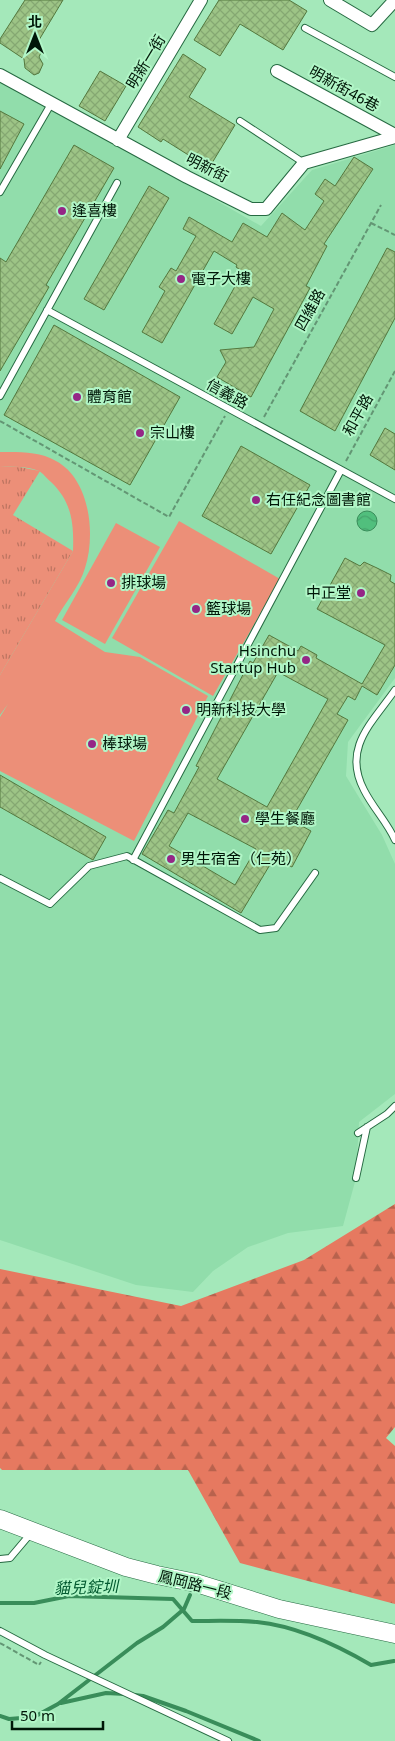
<svg xmlns="http://www.w3.org/2000/svg" width="395" height="1741" font-family="'Noto Sans','Noto Sans TC',sans-serif">
	<style>
		.built { fill: #91ddab }
		.grass { fill: url(#grass-tufts) }
		.forest { fill: url(#forest-firs) }
		.green { fill: #ec8f78 }
		.water { fill: url(#water-waves); stroke: #398d5a }
		.lines { fill: none; stroke-linecap: round; stroke-linejoin: round }
		.stream { stroke: #398d5a; stroke-width: 4 }
		.building { fill: url(#building-cross-hatch); stroke: #54783e; fill-rule: evenodd }
		.lane-casing { stroke: #266a42; stroke-width: 8 }
		.street-casing { stroke: #266a42; stroke-width: 14 }
		.secondary-casing { stroke: #266a42; stroke-width: 19 }
		.path { stroke: #639674; stroke-width: 2; stroke-dasharray: 5 2.5; stroke-linecap: butt }
		.lane { stroke: #fff; stroke-width: 6 }
		.street { stroke: #fff; stroke-width: 12 }
		.secondary { stroke: #fff; stroke-width: 18 }
		.poi-dot { fill: #952686; stroke: #b1f6c7; stroke-width: 2 }
		.labels { text-anchor: middle; stroke-width: 4; stroke-linejoin: round; paint-order: stroke }
		.street-label { font-size: 15px; fill: #001708; stroke: #b1f6c7 }
		.poi-label { font-size: 15px; fill: #001708; stroke: #b1f6c7; text-anchor: start }
		.water-label { font-size: 16px; font-style: italic; fill: #045b31; stroke: #b1f6c7 }
	</style>
	<defs>
		<pattern id="grass-tufts" width="24" height="20" patternUnits="userSpaceOnUse" patternTransform="scale(1.25)"><rect width="24" height="20" fill="#ec8f78"/><path d="M3 7l-1-3M5 7V3M7 7l1-3M15 17l-1-3M17 17v-4M19 17l1-3" fill="none" stroke="#bd7460"/></pattern>
		<pattern id="forest-firs" width="22" height="20" patternUnits="userSpaceOnUse" patternTransform="scale(1.25)"><rect width="22" height="20" fill="#e67960"/><path d="M5 1l3.5 6h-7zM16 11l3.5 6h-7z" fill="#b8624d"/></pattern>
		<pattern id="water-waves" width="16" height="10" patternUnits="userSpaceOnUse" patternTransform="scale(1.25)"><rect width="16" height="10" fill="#51bf7d"/><path d="M0 5q4-4 8 0t8 0" fill="none" stroke="#45a36b"/></pattern>
		<pattern id="building-cross-hatch" width="8" height="8" patternUnits="userSpaceOnUse" patternTransform="scale(1.25)"><rect width="8" height="8" fill="#9dc486"/><path d="M0 0l8 8M0 8l8-8" fill="none" stroke="#85a872"/></pattern>
	</defs>
	<rect width="100%" height="100%" fill="#a4e8ba"/>
	<path class="built" d="M0 77 261 226 312 170 395 145V678L348 742 346 776 382 835 395 864V1094L359 1122 356 1178 343 1226 288 1233 248 1247 213 1271 193 1292 136 1285 0 1240Z"/>
	<path class="grass" d="M0 466 19 467 40 471 13 515 73 551 0 675Z"/>
	<path class="forest" d="M395 1204V1427L386 1438 395 1446V1604L240 1563 188 1470H2L0 1468V1269L181 1306 304 1260Z"/>
	<path class="green" d="M0 452C19 452 39 451 56 461 90 479 96 535 85 568 80 586 64 604 55 621L105 652 140 657 208 696 134 841 0 771V717L8 704 0 715V675L73 551C74 524 72 502 51 482 47 479 43 473 39 471 28 466 12 467 0 466Z
		M179 521 280 579 213 696 112 638Z
		M116 523 160 547 105 644 62 620Z"/>
	<path class="water" d="M357 521a10 10 0 1 1 20 0a10 10 0 1 1-20 0Z"/>
	<g class="lines">
		<path class="stream" d="M0 1603H34L69 1596 173 1599 192 1621C213 1621 235 1620 257 1622 296 1626 337 1645 371 1665L394 1661
			M135 1695 143 1696 186 1711 259 1741
			M61 1703 106 1693 125 1694
			M0 1716 9 1719 34 1717 58 1704 137 1643 163 1627 184 1609 190 1595"/>
	</g>
	<path class="building" d="M25 0H63L36 45 42 50 39 57 43 64 39 73 34 75 25 68 24 59 0 43V39Z
		M219 0H289L307 11 283 50 240 24 220 56 194 40Z
		M183 54 206 69 189 97 235 125 209 168 163 139 161 142 138 127Z
		M100 71 126 86 105 121 79 106Z
		M0 111 24 124 0 169Z
		M74 145 114 168 46 285 49 287 0 371V258L6 262Z
		M354 157 373 169 324 244 327 246 306 286 310 288 251 397 217 377 226 362 220 350 254 347 274 309 253 297 232 334 214 324 243 272 236 267 237 265 214 251 162 343 142 332 165 291 159 287 171 268 176 271 196 236 183 229 189 217 232 242 243 223 267 237 282 213 305 230 324 201 315 194 325 179 335 186Z
		M149 186 169 198 104 310 84 299Z
		M387 248 395 252V318L335 431 300 411Z
		M54 325 180 397 130 485 4 415Z
		M385 428 395 434V470L370 455Z
		M241 446 310 485 271 554 202 516Z
		M345 558 360 566 364 562 377 568 391 575 390 581 395 584V665L377 695 362 686 355 700 348 696 337 714 348 720 291 820 311 831 292 867 274 858 241 913 142 854 168 810 174 813 199 767 196 766 250 661 253 663 269 635 298 651 301 646 317 655 316 658 362 684 385 645 317 609ZM278 672 328 699 267 807 217 779ZM188 813 256 849 235 885 169 846Z
		M0 775 106 837 93 860 0 807Z"/>
	<g class="lines">
		<g class="lane-casing">
			<path id="lane" d="M305 28 395 77
				M240 121 304 163
				M0 192 51 104
				M47 310 395 499
				M0 396 117 183
				M395 690C372 723 342 748 364 790 373 808 387 822 395 840
				M133 860 341 470
				M0 878 50 904 89 866 127 856 260 930 276 928 315 873
				M358 1133 387 1114 395 1106
				M356 1178 367 1127
				M0 1559 10 1558 32 1532
				M0 1631 45 1655 228 1741"/>
		</g>
		<g class="street-casing">
			<path id="street" d="M330 0 372 25 395 0
				M277 71 395 135
				M0 75 187 177 251 209H266L304 163 395 137
				M118 140 201 0"/>
		</g>
		<g class="secondary-casing">
			<path id="secondary" d="M0 1519 126 1567 157 1575 196 1583 279 1609 395 1634"/>
		</g>
		<path class="path" d="M371 223 395 235
			M264 417 381 205
			M0 421 169 517 225 416
			M346 461 395 371
			M0 1643 39 1665 41 1662"/>
		<use href="#lane" class="lane"/>
		<use href="#street" class="street"/>
		<use href="#secondary" class="secondary"/>
	</g>
	<g class="poi-dot">
		<circle cx="62" cy="211" r="5"/>
		<circle cx="181" cy="279" r="5"/>
		<circle cx="77" cy="397" r="5"/>
		<circle cx="140" cy="433" r="5"/>
		<circle cx="256" cy="500" r="5"/>
		<circle cx="111" cy="583" r="5"/>
		<circle cx="361" cy="593" r="5"/>
		<circle cx="196" cy="609" r="5"/>
		<circle cx="306" cy="660" r="5"/>
		<circle cx="186" cy="710" r="5"/>
		<circle cx="92" cy="744" r="5"/>
		<circle cx="245" cy="819" r="5"/>
		<circle cx="171" cy="859" r="5"/>
	</g>
	<g class="labels">
		<g class="street-label">
			<text transform="translate(146 62) rotate(-59)" y="5">明新一街</text>
			<text transform="translate(344 89) rotate(29)" y="5">明新街46巷</text>
			<text transform="translate(207 168) rotate(27)" y="5">明新街</text>
			<text transform="translate(310 310) rotate(-61)" y="5">四維路</text>
			<text transform="translate(227 394) rotate(29)" y="5">信義路</text>
			<text transform="translate(358 415) rotate(-61)" y="5">和平路</text>
			<text transform="translate(195 1585) rotate(14)" y="5">鳳岡路一段</text>
		</g>
		<g class="poi-label">
			<text x="72" y="216">逢喜樓</text>
			<text x="191" y="284">電子大樓</text>
			<text x="87" y="402">體育館</text>
			<text x="150" y="438">宗山樓</text>
			<text x="266" y="505">右任紀念圖書館</text>
			<text x="121" y="588">排球場</text>
			<text x="351" y="598" text-anchor="end">中正堂</text>
			<text x="206" y="614">籃球場</text>
			<text x="296" y="656" text-anchor="end">Hsinchu<tspan x="296" dy="17">Startup Hub</tspan></text>
			<text x="196" y="715">明新科技大學</text>
			<text x="102" y="749">棒球場</text>
			<text x="255" y="824">學生餐廳</text>
			<text x="181" y="864">男生宿舍（仁苑）</text>
		</g>
		<g class="water-label">
			<text transform="translate(86 1587) rotate(-2)" y="6">貓兒錠圳</text>
		</g>
	</g>
	<g transform="translate(35 35)" stroke="#b1f6c7" stroke-width="4" paint-order="stroke">
	<path d="M0-4L9 19L0 12L-9 19Z" fill="#001708"/>
	<text y="-8" font-size="14" font-weight="bold" text-anchor="middle" fill="#001708">北</text>
	</g>
	<path d="M12 1721v8h91v-8" fill="none" stroke="#001708" stroke-width="2.5"/>
	<text x="20" y="1721" font-size="15" fill="#001708" stroke="#b1f6c7" stroke-width="4" paint-order="stroke">50 m</text>
</svg>
